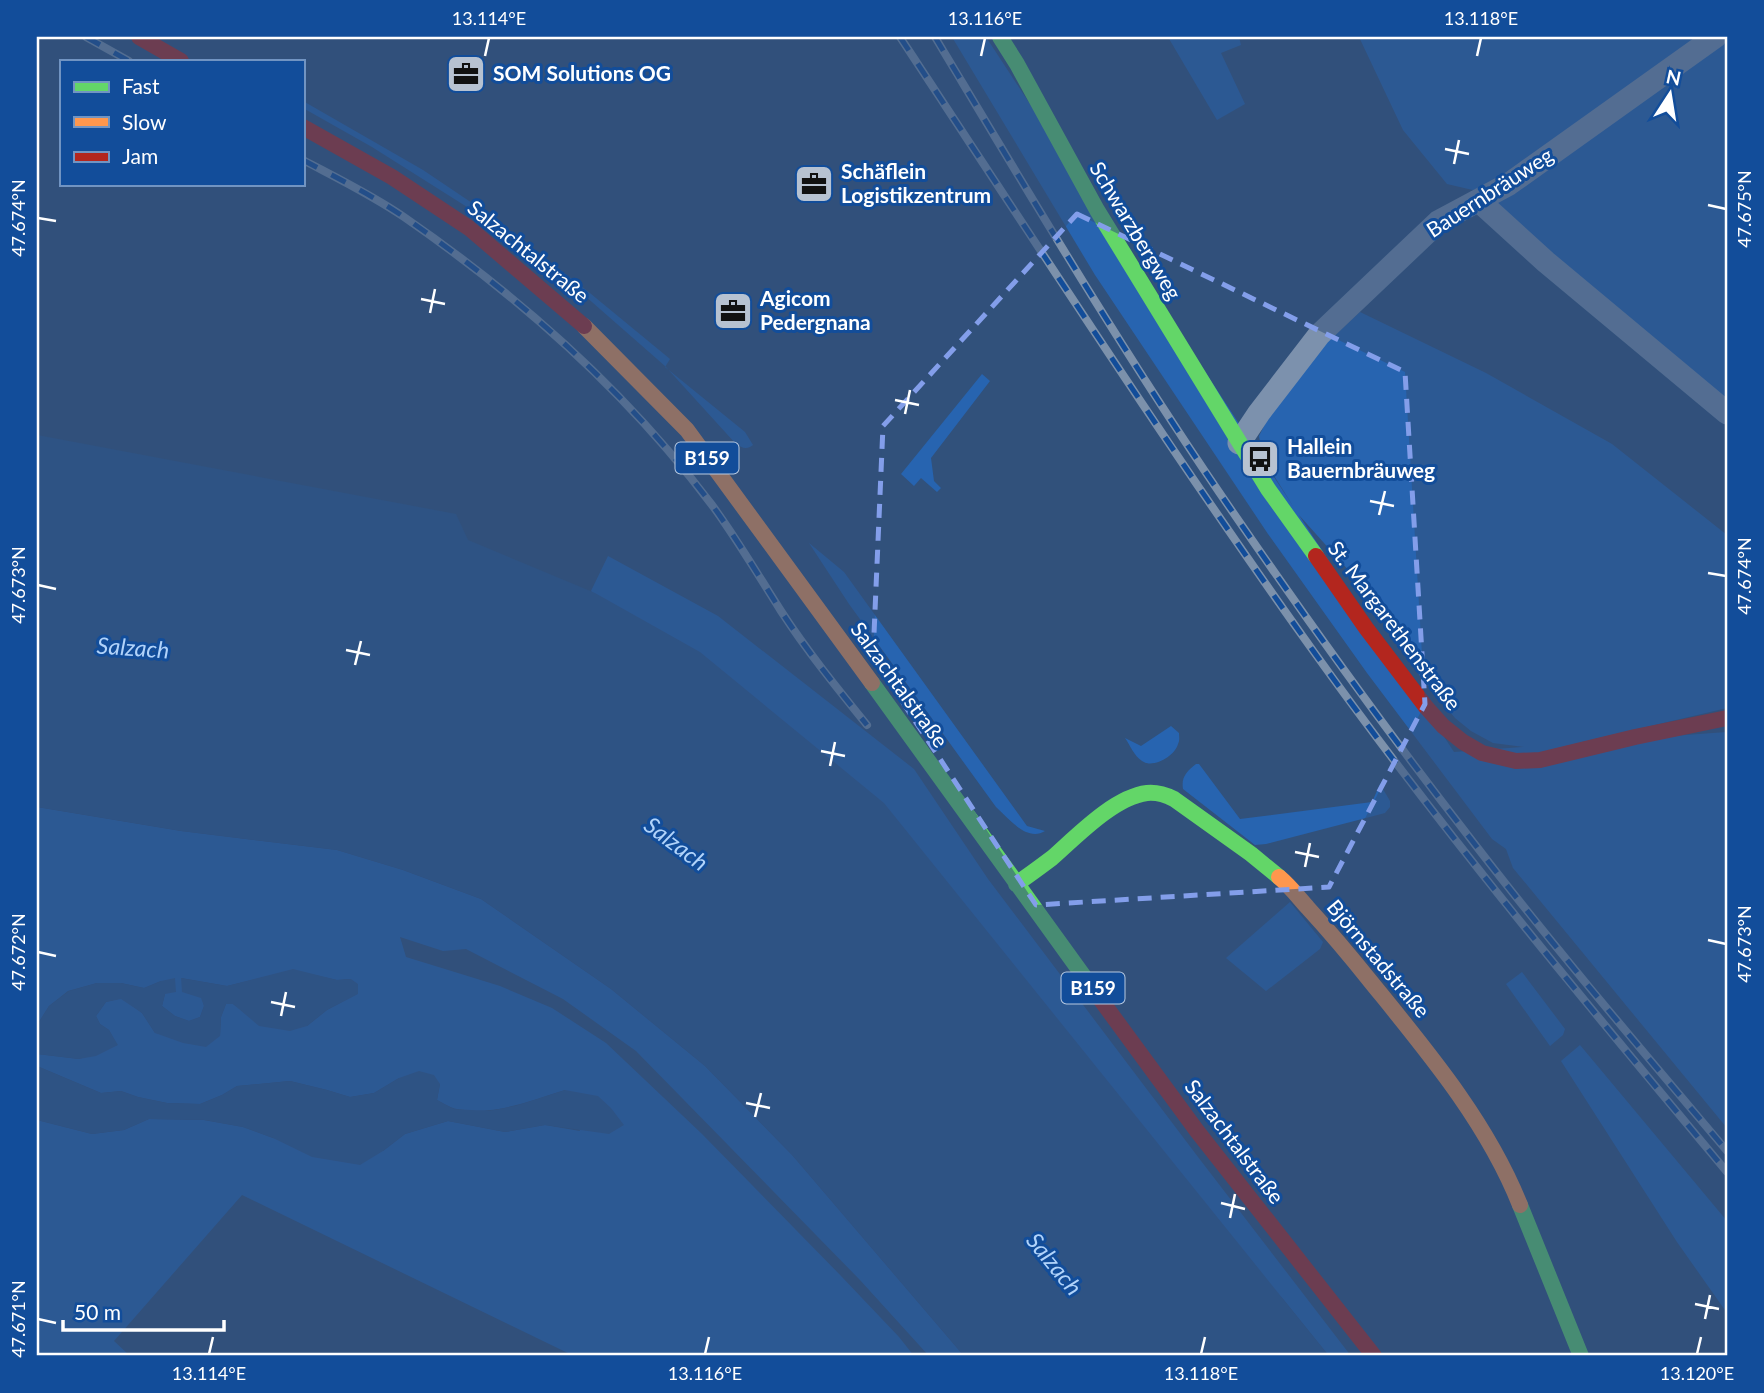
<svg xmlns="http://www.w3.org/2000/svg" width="1764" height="1393" font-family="Lato,sans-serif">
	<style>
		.green { fill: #2764b0 }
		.water { fill: #2c578e }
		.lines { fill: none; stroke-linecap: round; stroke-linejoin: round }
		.street { stroke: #7c91ad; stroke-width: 23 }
		.fast { stroke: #63d668; stroke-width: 16 }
		.slow { stroke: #ff974d; stroke-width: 16 }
		.jam { stroke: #b3261e; stroke-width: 16 }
		.rail-casing { stroke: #7c91ab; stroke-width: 8 }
		.rail { stroke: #124d9a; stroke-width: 5; stroke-dasharray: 16; stroke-linecap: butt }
		.marked { fill: none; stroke: #839eea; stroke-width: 5; stroke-dasharray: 14 9; stroke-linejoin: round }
		.ticks { fill: none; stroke: #fff; stroke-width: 2.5 }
		.labels { text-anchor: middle; stroke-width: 6; stroke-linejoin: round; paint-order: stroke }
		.shield { fill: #124d9a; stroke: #b8cae1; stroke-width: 2 }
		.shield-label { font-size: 19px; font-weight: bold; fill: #fff }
		.poi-label { font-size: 21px; font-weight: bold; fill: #fff; stroke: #124d9a; text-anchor: start }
		.street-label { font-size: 21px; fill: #fff; stroke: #124d9a }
		.water-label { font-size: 23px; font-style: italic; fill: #b1d3fa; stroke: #124d9a }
		.neatline { fill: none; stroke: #fff; stroke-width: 2.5 }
		.ticks-label { font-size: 18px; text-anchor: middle; fill: #fff }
	</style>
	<rect width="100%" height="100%" fill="#31517b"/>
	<path class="green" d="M952 37H986L1454 752 1727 732V1128L1513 868 1506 849 1492 839 1367 673 1268 534 1095 275Z
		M1168 37H1239L1241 45 1221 53 1245 104 1217 120Z
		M1359 37H1702L1497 186 1477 191 1447 184 1403 130Z
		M1724 37H1727V404L1494 206 1498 198Z
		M303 101 423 170 478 207 475 212 372 147 303 108Z
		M488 214 585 289 670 359 665 367 745 432 753 445C747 450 742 448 736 444L665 366 576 288 484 219Z
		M1360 312 1486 373 1612 444 1727 535V708L1548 750 1493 743 1471 731 1455 718 1420 676 1350 572 1298 514 1263 458 1259 436 1268 418 1322 347Z
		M982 374 990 381 931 458 934 481 941 488 937 492 921 478 914 486 901 474Z
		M809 543 844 572 1027 826 1045 831C1027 842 1009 819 996 807L849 604Z
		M608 556 718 616 914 769 988 879 1198 1157 1351 1356H1329L1283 1299 591 591Z
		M1171 726 1179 733C1179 737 1180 740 1178 744 1175 756 1153 769 1142 761 1134 756 1130 745 1125 738L1141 746Z
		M1196 764H1199L1240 819 1372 802 1380 784 1390 801V807L1385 813 1266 844 1255 845 1183 789C1181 777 1187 771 1196 764Z
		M37 807 181 831 337 850 403 870 481 899 611 989 705 1066 793 1156 964 1356H929L860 1280 636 1051 563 999 466 949 443 951 400 937 406 957 500 986 552 1008 606 1043 702 1134 842 1277 899 1337 914 1356H574L242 1195 114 1341 130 1356H37V1120L92 1134 124 1130 149 1119 204 1120 243 1127 273 1138 383 1151 405 1134 448 1121 505 1132 545 1125 580 1131 565 1090C530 1101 494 1116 457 1109 450 1108 443 1103 437 1100L440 1084 399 1078 374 1093 350 1097 327 1090 290 1081 237 1086 222 1095 200 1104 167 1103 138 1097 121 1091 101 1093 37 1066V1054L79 1059 117 1045 109 1030 100 1024 96 1016 106 1002 122 998 142 1013 155 1033 220 1036 221 1017 226 1004H233L243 1011 307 1026 327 1010 357 994 350 979 337 980 293 970 227 986 181 978 202 998 204 1006 200 1017 189 1021 175 1016 162 1006 165 994 161 981 144 988 121 983H97L68 991 49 1006 37 1025Z
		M1290 902 1323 942 1320 949 1266 991 1226 958Z
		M1522 972 1565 1029 1563 1035 1550 1046 1506 984Z
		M1580 1045 1727 1221V1313L1677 1242 1561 1061Z"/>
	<path class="water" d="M37 435 456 514 468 540 595 593 700 652 884 803 1329 1356H964L793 1156 705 1066 611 989 481 899 403 870 337 850 181 831 37 807Z
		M293 969 337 980 351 979 358 984V994L327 1010 307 1026 290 1031 259 1026 233 1004H226L221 1017 220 1036 206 1047 183 1043 155 1033 142 1013 121 999 106 1002 96 1016 100 1024 109 1030 118 1045 96 1056 79 1059 37 1054V1025L49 1006 69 991 97 983H121L144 988 161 981 175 978 176 992 165 994 162 1006 175 1016 189 1021 200 1017 204 1006 201 998 182 992 181 978 227 986Z
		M37 1066 101 1093 121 1091 138 1097 167 1103 200 1104 222 1095 237 1086 290 1081 327 1090 350 1097 374 1093 399 1078 419 1071 434 1075 440 1084 437 1100 454 1109 488 1111 515 1106 565 1090 598 1096 611 1108 624 1125 609 1134 545 1125 505 1132 448 1121 405 1134 383 1151 360 1165 312 1157 273 1138 243 1127 204 1120 149 1119 124 1130 92 1134 37 1120Z"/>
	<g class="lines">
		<path class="street" d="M1479 201 1546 262 1727 413
			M1239 443 1259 413 1319 335 1438 222 1509 184 1715 37"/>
		<path class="fast" d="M1000 37 1017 64 1097 210 1268 489 1316 556
			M872 683 1098 996
			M1016 884C1028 876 1040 867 1052 858 1077 836 1114 797 1147 793 1157 792 1166 795 1174 799L1251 854 1279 877
			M1520 1205 1581 1356"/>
		<path class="slow" d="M584 326 687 430 872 683
			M1279 877C1290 886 1299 898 1308 908 1330 932 1351 957 1371 982 1427 1051 1487 1122 1520 1205"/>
		<path class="jam" d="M139 37 181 61
			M303 127 392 177 469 228 584 326
			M1316 556 1366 628 1426 707 1443 726 1463 742 1482 753 1516 761 1540 760 1635 737 1727 718
			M1098 996 1197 1131 1374 1356"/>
		<g class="rail-casing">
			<path id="rail" d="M86 37 129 61
				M900 37C1036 243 1170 451 1314 652 1443 832 1585 1002 1727 1172
				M935 37C1027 190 1118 344 1219 492 1299 609 1382 725 1470 838 1552 945 1640 1048 1727 1151
				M303 160C337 178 372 195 404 217 520 297 627 392 712 505 737 539 758 575 781 611 807 651 837 688 867 725"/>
		</g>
		<use href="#rail" class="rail"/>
	</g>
	<path d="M0 0H1764V1393H0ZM1077 214 1405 372 1425 704 1329 887 1036 905 873 657 883 426Z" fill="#31517b" fill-opacity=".55" fill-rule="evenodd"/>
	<path class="marked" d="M1077 214 1405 372 1425 704 1329 887 1036 905 873 657 883 426Z"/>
	<path class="ticks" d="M485 56 489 38M981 56 985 38M1477 56 1481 38M1445 149 1469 154M1454 164 1459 140M1708 205 1726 209M38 218 56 221M421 299 445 304M430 313 435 289M895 400 919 405M905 414 910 390M1370 501 1394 506M1379 515 1385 491M1708 573 1726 576M38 585 56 589M346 650 370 655M355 665 361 641M821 751 845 756M830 766 835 742M1295 852 1319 857M1305 867 1310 843M1708 940 1726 944M38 952 56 956M271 1002 295 1007M281 1016 286 992M746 1103 770 1108M755 1117 761 1093M1221 1203 1245 1209M1230 1218 1235 1194M1695 1304 1719 1309M38 1319 56 1323M1705 1319 1710 1295M209 1354 213 1337M705 1354 709 1337M1201 1354 1205 1337M1697 1354 1701 1337"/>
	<defs>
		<g id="office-square" transform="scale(2.0125)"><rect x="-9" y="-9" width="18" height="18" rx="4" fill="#b7c2d1" stroke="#124d9a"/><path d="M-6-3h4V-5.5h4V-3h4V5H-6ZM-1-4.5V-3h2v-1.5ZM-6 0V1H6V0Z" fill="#111"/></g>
		<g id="bus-square" transform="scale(2.0125)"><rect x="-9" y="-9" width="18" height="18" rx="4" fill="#b7c2d1" stroke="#124d9a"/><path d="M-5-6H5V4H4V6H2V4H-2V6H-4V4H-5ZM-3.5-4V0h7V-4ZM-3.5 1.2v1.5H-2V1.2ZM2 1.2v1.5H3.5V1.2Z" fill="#111"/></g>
	</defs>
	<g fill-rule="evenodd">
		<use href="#office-square" x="466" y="74"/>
		<use href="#office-square" x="814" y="184"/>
		<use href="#office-square" x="733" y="311"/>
		<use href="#bus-square" x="1260" y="459"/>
	</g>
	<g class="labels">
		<g class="shield">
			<rect x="675.5" y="442.5" width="63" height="31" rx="5"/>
			<rect x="1061.5" y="972.5" width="63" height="31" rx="5"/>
		</g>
		<g class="shield-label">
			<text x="707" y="465">B159</text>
			<text x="1093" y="995">B159</text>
		</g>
		<g class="poi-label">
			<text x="493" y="81">SOM Solutions OG</text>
			<text x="841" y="179">Schäflein<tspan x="841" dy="24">Logistikzentrum</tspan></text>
			<text x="760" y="306">Agicom<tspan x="760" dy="24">Pedergnana</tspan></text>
			<text x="1287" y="454">Hallein<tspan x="1287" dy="24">Bauernbräuweg</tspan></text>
		</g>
		<g class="street-label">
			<text transform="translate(1490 193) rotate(-33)" y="7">Bauernbräuweg</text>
			<text transform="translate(1135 231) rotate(59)" y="7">Schwarzbergweg</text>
			<text transform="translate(528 252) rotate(39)" y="7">Salzachtalstraße</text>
			<text transform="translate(1394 626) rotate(53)" y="7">St. Margarethenstraße</text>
			<text transform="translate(899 685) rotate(54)" y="7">Salzachtalstraße</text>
			<text transform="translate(1378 959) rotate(50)" y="7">Björnstadstraße</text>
			<text transform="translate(1234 1142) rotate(53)" y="7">Salzachtalstraße</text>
		</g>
		<g class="water-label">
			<text transform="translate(133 648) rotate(4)" y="8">Salzach</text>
			<text transform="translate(676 844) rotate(37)" y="8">Salzach</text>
			<text transform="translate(1054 1264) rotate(51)" y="8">Salzach</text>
		</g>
	</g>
	<rect width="1764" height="1393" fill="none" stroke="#124d9a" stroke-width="77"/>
	<rect x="60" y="60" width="245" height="126" fill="#124d9a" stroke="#7194c2" stroke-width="2"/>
	<rect x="74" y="82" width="35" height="10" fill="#63d668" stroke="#7194c2" stroke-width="2"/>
	<text x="122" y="94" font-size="21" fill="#ffffff">Fast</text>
	<rect x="74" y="117" width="35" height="10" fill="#ff974d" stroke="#7194c2" stroke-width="2"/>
	<text x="122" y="130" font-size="21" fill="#ffffff">Slow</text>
	<rect x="74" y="152" width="35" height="10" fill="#b3261e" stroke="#7194c2" stroke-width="2"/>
	<text x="122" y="164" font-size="21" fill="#ffffff">Jam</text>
	<g transform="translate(1670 94) rotate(12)" stroke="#124d9a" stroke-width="5" paint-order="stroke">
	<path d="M0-5L12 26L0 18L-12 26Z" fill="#ffffff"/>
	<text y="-10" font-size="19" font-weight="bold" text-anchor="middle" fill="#ffffff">N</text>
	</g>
	<path d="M63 1320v10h161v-10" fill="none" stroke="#ffffff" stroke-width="3.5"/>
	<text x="74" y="1320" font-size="21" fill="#ffffff" stroke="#124d9a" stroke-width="5" paint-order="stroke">50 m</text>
	<rect x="38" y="38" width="1688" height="1316" class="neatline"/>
	<g class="ticks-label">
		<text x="489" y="25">13.114°E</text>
		<text x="985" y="25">13.116°E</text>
		<text x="1481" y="25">13.118°E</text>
		<text transform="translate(1745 209) rotate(-90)" y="6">47.675°N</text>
		<text transform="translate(19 218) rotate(-90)" y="6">47.674°N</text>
		<text transform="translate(1745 576) rotate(-90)" y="6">47.674°N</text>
		<text transform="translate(19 585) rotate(-90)" y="6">47.673°N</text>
		<text transform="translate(1745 944) rotate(-90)" y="6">47.673°N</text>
		<text transform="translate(19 952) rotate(-90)" y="6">47.672°N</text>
		<text transform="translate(19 1319) rotate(-90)" y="6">47.671°N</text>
		<text x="209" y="1380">13.114°E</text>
		<text x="705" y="1380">13.116°E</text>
		<text x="1201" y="1380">13.118°E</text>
		<text x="1697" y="1380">13.120°E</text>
	</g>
</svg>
